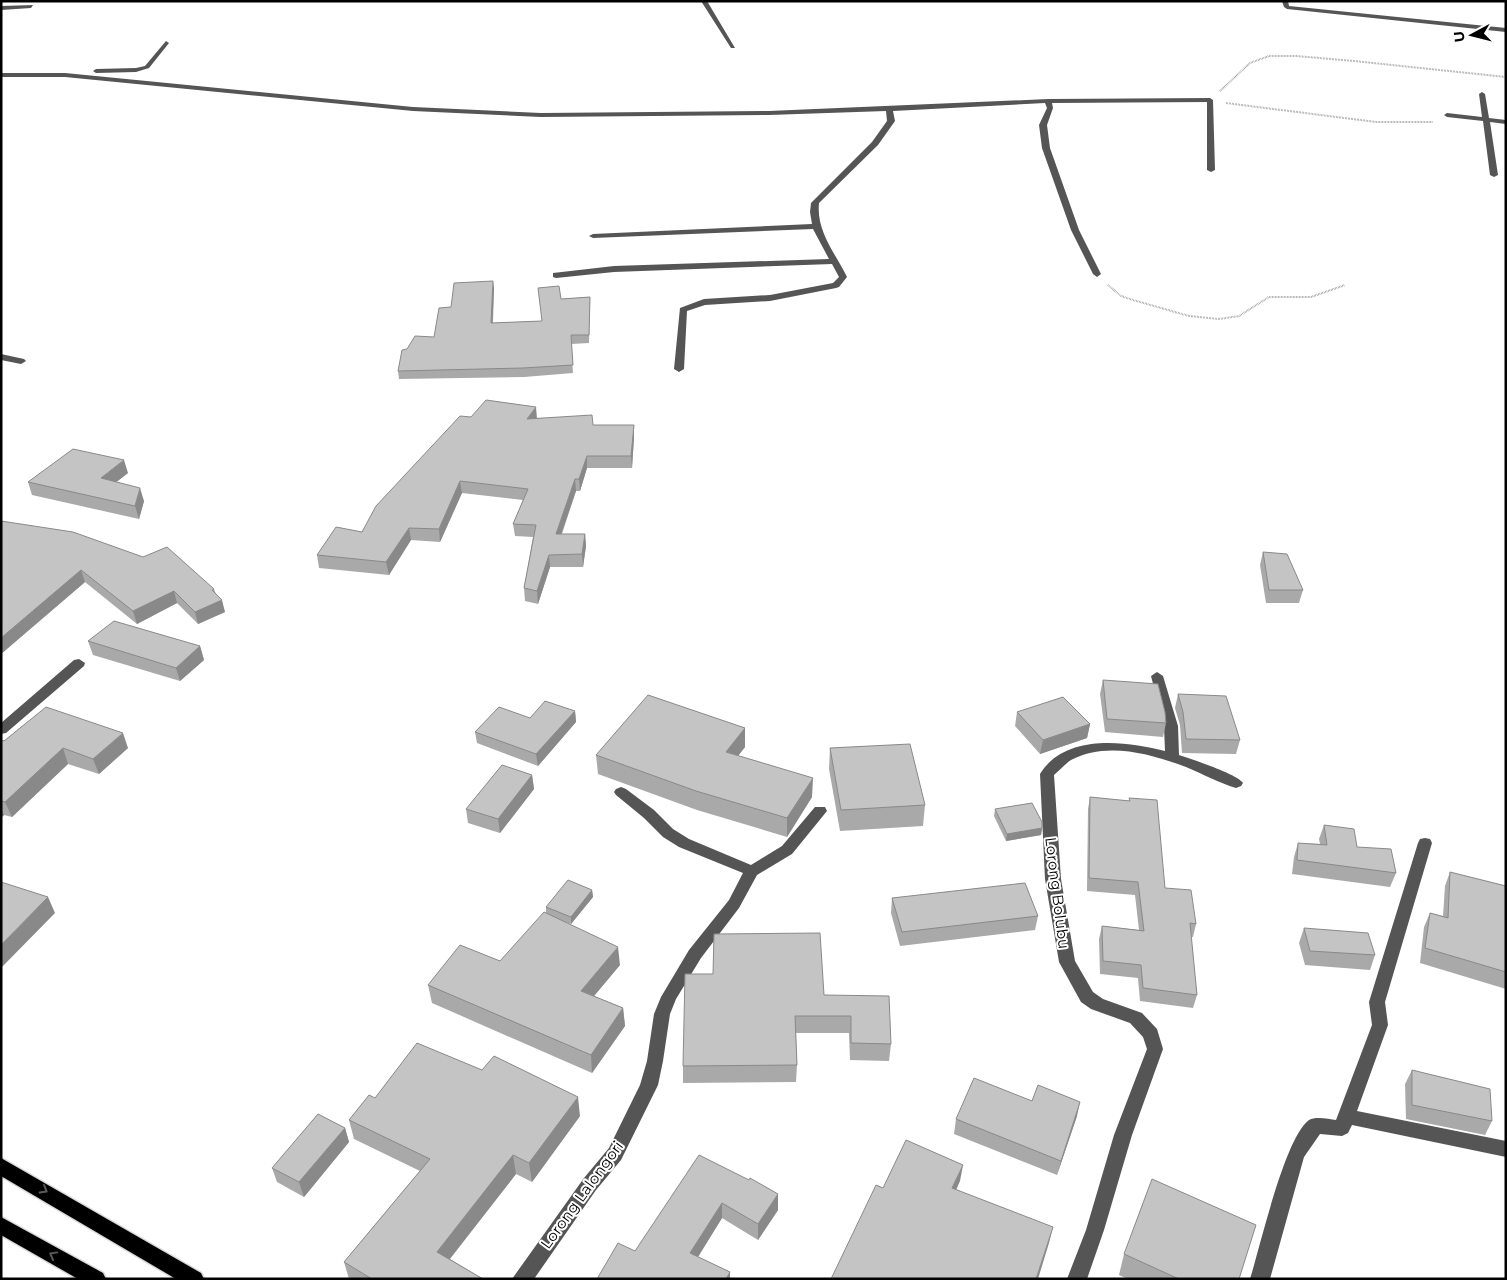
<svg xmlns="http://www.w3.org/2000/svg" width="1507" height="1280" font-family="Montserrat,sans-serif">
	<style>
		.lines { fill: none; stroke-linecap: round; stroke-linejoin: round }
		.major-casing { stroke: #dbdbdb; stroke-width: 3 }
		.path { stroke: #777; stroke-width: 2; stroke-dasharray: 0.5 1; stroke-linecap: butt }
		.minor { fill: #555; fill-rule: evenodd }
		.major { fill: #000; fill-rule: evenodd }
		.wall { fill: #a9a9a9 }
		.shaded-wall { fill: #898989 }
		.building { fill: #c4c4c4; stroke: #898989 }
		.oneway { stroke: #595959 }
		.labels { text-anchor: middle; stroke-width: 4; stroke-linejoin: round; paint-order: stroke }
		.near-street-label { font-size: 15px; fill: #000; stroke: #fff }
	</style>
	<rect width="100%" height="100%" fill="#fff"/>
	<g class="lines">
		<g class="major-casing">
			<path id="major" d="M1 1158 201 1273 204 1279H176L1 1176Z
				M1 1217 103 1273 106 1279H78L1 1235Z"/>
		</g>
		<path class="path" d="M1220 91 1250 63 1269 56H1296L1354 61 1506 77
			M1226 103 1376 122H1433
			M1108 285 1121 296 1133 300 1189 316 1219 319 1239 316 1269 297H1311L1345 285"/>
		<path class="minor" d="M701 1H707L735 48H731Z
			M1282 1H1288L1289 6 1506 28V32L1287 9 1284 7Z
			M33 5 31 8 1 10V6Z
			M166 41 169 43 149 68 136 72 96 73 93 71 96 69 136 68 145 66Z
			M1 73H65L413 107 541 113 769 111 1048 99 1210 98 1213 100 1215 170 1211 172 1207 170V102L1052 103 1053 108 1047 125 1050 148 1079 230 1101 274 1097 277 1093 274 1071 230 1042 148 1039 125 1047 108 1045 103 893 111 895 121 878 145 819 203C816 232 836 254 847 277L839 287 836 288 770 301 705 305 687 311 684 369 679 372 674 369 680 308 704 299 770 295 833 283 839 277 832 264 614 272 556 278 553 277V273L614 266 829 259 813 229 593 238 589 236 593 234 812 224 810 212 811 203 872 142 887 121 886 111 769 115 541 117 413 111 65 77H1Z
			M1482 92 1485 94 1489 118 1506 120V124L1490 122 1498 175 1494 177 1490 175 1483 121 1447 117 1444 115 1447 113 1482 117 1479 94Z
			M1 354 24 359 26 361 21 364 1 360Z
			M79 659 85 663 84 666 6 733 1 734V723L74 660Z
			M1157 672 1163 676 1178 726 1179 755C1191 759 1237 774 1243 783L1241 786 1236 788C1219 783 1203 774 1186 767 1152 754 1106 741 1071 760 1065 764 1059 771 1054 775L1061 879 1075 961 1093 992 1103 999 1142 1013 1157 1029 1163 1049 1132 1135 1104 1230 1087 1279H1067L1086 1230 1114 1135 1147 1049 1143 1037 1130 1023 1091 1009 1081 1002 1059 962 1045 879 1040 774C1065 733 1126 741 1165 751L1164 726 1151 676Z
			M621 787 626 789 654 810 673 829 689 839 751 865 782 846 815 807H825L827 811 792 854 757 875 739 908 701 958 676 999 670 1014 663 1061 658 1085 621 1160 596 1190 534 1279H512L584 1178 609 1148 640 1085 647 1061 654 1014 661 997 689 950 729 900 743 873 679 847 663 837 644 818 616 795 614 792 616 789Z
			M1425 838 1430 839 1432 843 1385 1002 1388 1025 1357 1111 1506 1141V1157L1352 1125 1348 1133 1342 1136 1320 1134 1304 1157 1270 1279H1250C1260 1247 1285 1137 1309 1120 1316 1116 1329 1119 1336 1120L1372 1025 1369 1002 1418 843 1420 839Z"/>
		<use href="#major" class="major"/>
	</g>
	<path class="wall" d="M494 288 493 323 542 321 561 299 590 297V305L589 343 571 344 573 373 524 377 399 379 398 371 407 349 434 337 451 307Z
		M471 417 537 418 593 425H634V437L632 468H587L580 491H576L562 534H585L586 546 583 567H550L538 604 525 601 524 588 533 537 515 536 513 524 523 500 462 493 440 542 411 540 389 575 319 568 317 555 362 532Z
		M128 473 116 482 144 501 139 519 32 495 28 482Z
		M1 521 214 589 216 594 225 612 198 624 177 603 137 624 85 582 1 654V656Z
		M1263 552 1303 590 1299 603H1266L1260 565Z
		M88 641 200 646 204 660 180 681 93 655Z
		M1103 680 1166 723 1163 737 1105 732 1100 694Z
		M1178 694 1240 740 1236 754 1182 753 1180 725 1175 708Z
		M575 711 576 722 538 766 477 743 475 732 530 718Z
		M1017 712 1090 724 1087 738 1040 754 1015 726Z
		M745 728V747L738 756 812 797 787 837 697 810 598 774 596 755Z
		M1 740 4 741 128 748 99 774 68 764 12 817 4 815 1 818Z
		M830 748 925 805 923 826 840 831 829 769Z
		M532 775 534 789 500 833 468 823 466 809Z
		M1090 797 1129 801V798L1165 888 1196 924 1193 937H1191L1197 995 1193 1008 1140 1001 1138 978 1100 974 1099 939 1102 926 1139 930 1135 895 1087 891 1088 809Z
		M995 809 1042 828 1041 835 1006 841 994 816Z
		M1324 825 1396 873 1390 887 1292 874 1294 857 1298 843 1320 844 1319 839Z
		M1450 872 1506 886V989L1420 963 1424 927 1430 913 1443 916 1445 886Z
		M592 890 593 897 571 924 565 922 620 965 594 996 623 1008 625 1026 592 1073 432 1003 428 985 500 961 546 913V907Z
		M892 898 1038 916 1035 930 900 946 891 913Z
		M1304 928 1375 955 1370 970 1305 965 1299 943Z
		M824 995 891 1044 889 1061 850 1060 849 1033H796L797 1065 796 1082 683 1083V1066Z
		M1412 1070 1492 1121 1485 1135 1406 1119 1405 1084Z
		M375 1098 580 1116 532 1182 516 1174 450 1259 483 1279H349L344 1262 420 1171 354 1139 349 1120Z
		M1032 1101 1077 1116 1057 1175 954 1134 956 1119Z
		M345 1128 349 1142 304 1197 277 1182 272 1168Z
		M749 1180 778 1194V1210L758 1240 722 1218 698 1257 730 1272V1279H597L635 1251Z
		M1124 1254 1239 1279H1128L1119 1275Z"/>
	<path class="shaded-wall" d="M493 281 494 288 492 331 491 323Z
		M536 407 537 419H527Z
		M634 425V437L632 468 631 456Z
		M587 456V468L580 491 579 479Z
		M124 460 128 473 105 491 101 478Z
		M575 479 576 491 557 546 556 534Z
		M460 481 462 493 440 542 439 529Z
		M140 488 144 501 139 519 135 506Z
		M409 528 411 540 389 575 386 562Z
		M585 534 586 546 583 567 582 554Z
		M549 555 550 567 538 604 537 591Z
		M81 570 85 582 1 654V656V638Z
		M174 591 177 603 137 624 133 611Z
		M222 600 225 612 198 624 195 612Z
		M200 646 204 660 180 681 176 668Z
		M575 711 576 722 538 766 536 754Z
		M1090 724 1087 738 1040 754 1043 740Z
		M745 728V747L726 771V752Z
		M123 733 128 748 99 774 93 759Z
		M63 748 68 764 12 817 5 802Z
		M532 775 534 789 500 833 498 819Z
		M813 778 812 797 787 837V818Z
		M1 808 4 815 1 818Z
		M1042 828 1041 835 1006 841 1007 834Z
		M592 890 593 897 571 924V917Z
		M48 897 55 913 1 968V945Z
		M618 947 620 965 583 1009 581 991Z
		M623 1008 625 1026 592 1073 591 1055Z
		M578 1097 580 1116 532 1182 529 1163Z
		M1080 1102 1077 1116 1057 1175 1061 1161Z
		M345 1128 349 1142 304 1197 299 1182Z
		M513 1155 516 1174 441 1270 437 1252Z
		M963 1165 960 1181 950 1204 952 1188Z
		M778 1194V1210L758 1240V1224Z
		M722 1203V1218L691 1268 690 1253Z
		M1053 1227 1049 1243 1038 1279H1036Z
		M730 1272V1279H726Z"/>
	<path class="building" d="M493 281 491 323 542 321 538 288 559 286 561 299 590 297 589 335H571L573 365 523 368 398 371 402 350 407 349 415 336 434 337 439 308 451 307 454 283Z
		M486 400 536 407 527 419 592 415 593 425H634L631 456H587L579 479H575L556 534H585L582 554 549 555 537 591 524 588 536 525 513 524 528 489 460 481 439 529 409 528 386 562 317 555 336 527 362 532 376 506 460 416 471 417Z
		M73 449 124 460 101 478 140 488 135 506 28 482Z
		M1 521 73 532 143 557 167 547 214 589 212 590 222 600 195 612 174 591 133 611 81 570 1 638Z
		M1263 552 1287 554 1303 590H1269Z
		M114 621 200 646 176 668 88 641Z
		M1103 680 1158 684 1165 712 1166 723 1107 719Z
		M1178 694 1226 696 1240 740 1186 739 1183 712Z
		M648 695 745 728 726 752 813 778 787 818 696 791 596 755Z
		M1063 697 1090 724 1043 740 1017 712Z
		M545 701 575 711 536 754 475 732 499 707 530 718Z
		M46 707 123 733 93 759 63 748 5 802 1 801V740L4 741Z
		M910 744 925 805 841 810 830 748Z
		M502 765 532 775 498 819 466 809Z
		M1090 797 1130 801 1129 798 1157 800 1165 888 1191 890 1196 924 1190 923 1197 995 1143 988 1141 965 1103 961 1102 926 1144 931 1138 882 1089 878Z
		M1032 803 1042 822V828L1007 834 995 809Z
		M1324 825 1354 829 1357 847 1391 849 1396 873 1297 860 1298 843 1327 845Z
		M1450 872 1506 886V972L1425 948 1430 913 1448 918Z
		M568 880 592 890 571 917 546 907Z
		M1 882 48 897 1 945Z
		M1025 883 1038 916 902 932 892 898Z
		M544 912 618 947 581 991 623 1008 591 1055 428 985 460 945 500 961Z
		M1304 928 1368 933 1375 955 1310 951Z
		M820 933 824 995 889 996 891 1044 851 1043V1016H795L797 1065 683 1066 685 974H713L714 934Z
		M417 1043 482 1070 494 1056 578 1097 529 1163 513 1155 437 1252 483 1279H372L344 1262 430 1159 349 1120 369 1095 375 1098Z
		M1412 1070 1490 1089 1492 1121 1412 1105Z
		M974 1078 1032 1101 1038 1085 1080 1102 1061 1161 956 1119Z
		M318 1114 345 1128 299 1182 272 1168Z
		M906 1140 963 1165 952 1188 1053 1227 1036 1279H831L876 1185 883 1188Z
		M699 1155 749 1180 750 1178 778 1194 758 1224 722 1203 690 1253 730 1272 726 1279H597L618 1243 635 1251Z
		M1152 1179 1256 1225 1239 1279H1179L1124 1254Z"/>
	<defs><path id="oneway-chevron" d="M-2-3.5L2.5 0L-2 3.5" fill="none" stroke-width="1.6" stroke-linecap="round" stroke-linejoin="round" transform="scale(1.25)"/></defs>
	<g class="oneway">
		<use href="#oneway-chevron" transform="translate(44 1190) rotate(30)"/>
		<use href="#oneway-chevron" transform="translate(53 1255) rotate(-151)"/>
	</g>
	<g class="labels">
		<g class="near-street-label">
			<text transform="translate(1057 893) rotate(83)" y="5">Lorong Bolubu</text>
			<text transform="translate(582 1195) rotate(-54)" y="5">Lorong Lalongori</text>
		</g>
	</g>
	<rect width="1507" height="1280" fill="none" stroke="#000000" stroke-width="5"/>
	<g transform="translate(1472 35) rotate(263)" stroke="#ffffff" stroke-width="4" paint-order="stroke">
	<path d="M0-4L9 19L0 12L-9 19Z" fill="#000000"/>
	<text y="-8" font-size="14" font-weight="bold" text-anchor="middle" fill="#000000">U</text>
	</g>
</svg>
